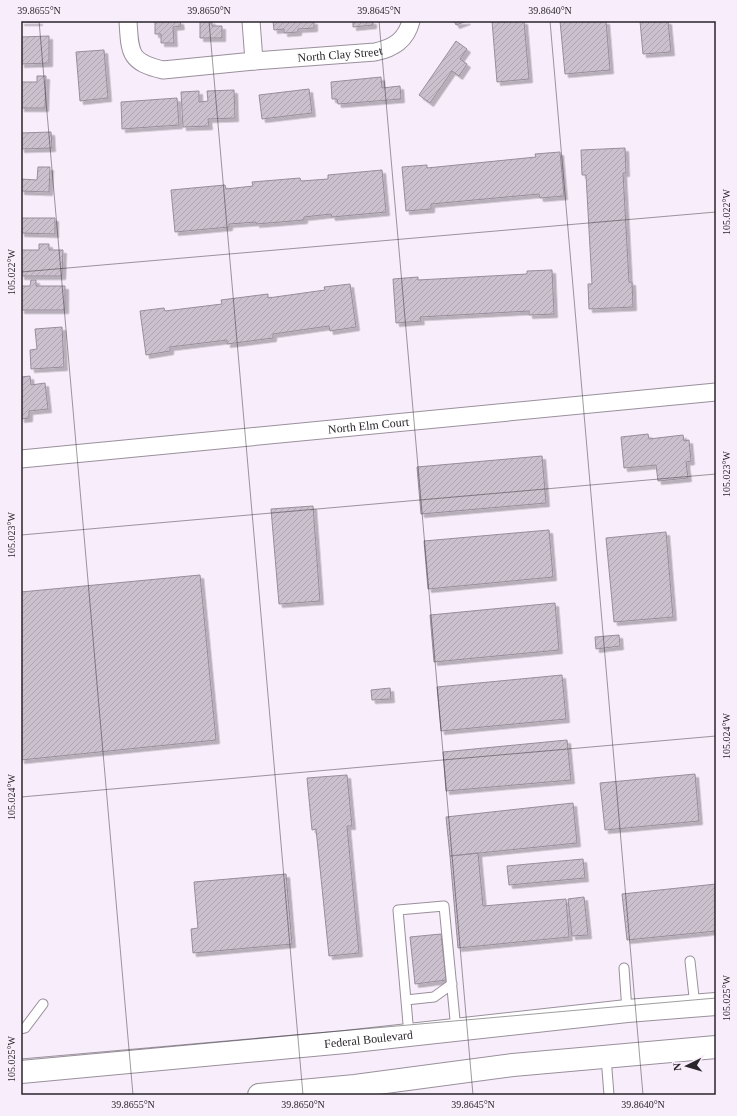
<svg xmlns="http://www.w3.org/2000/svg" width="737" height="1116" font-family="Georgia,serif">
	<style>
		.building { fill: url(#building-hatch); stroke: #988e9b; filter: url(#shadow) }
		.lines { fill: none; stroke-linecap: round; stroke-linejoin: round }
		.service-casing { stroke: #9a909c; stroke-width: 11 }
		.minor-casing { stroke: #9a909c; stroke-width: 19 }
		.primary-casing { stroke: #9a909c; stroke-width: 24 }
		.service { stroke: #fff; stroke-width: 9 }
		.minor { stroke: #fff; stroke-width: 17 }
		.primary { stroke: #fff; stroke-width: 22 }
		.ticks { fill: none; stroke: #29252a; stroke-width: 1; stroke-opacity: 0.45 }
		.labels { text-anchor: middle; stroke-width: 3; stroke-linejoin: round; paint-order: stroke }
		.street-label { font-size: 12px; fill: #29252a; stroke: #f8edfb }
		.neatline { fill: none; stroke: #29252a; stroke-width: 1.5 }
		.ticks-label { font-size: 10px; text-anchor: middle; fill: #29252a }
	</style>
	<defs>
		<pattern id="building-hatch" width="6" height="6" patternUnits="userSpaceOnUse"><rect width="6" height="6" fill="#cbc0ce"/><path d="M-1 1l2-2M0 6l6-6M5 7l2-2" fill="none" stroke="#aea5b1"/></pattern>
		<filter id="shadow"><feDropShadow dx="3.5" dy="3.5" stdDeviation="0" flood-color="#0004"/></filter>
	</defs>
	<rect width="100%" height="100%" fill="#f8edfb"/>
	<path class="building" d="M21 21H39V22H21Z
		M155 21H180L181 26 173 27 174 43H161V34H155Z
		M200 21H212V26H222V38H200Z
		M273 21H314V28L298 29V32L284 33V29L274 30Z
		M353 21H373V25L353 27Z
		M454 21H467L456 25Z
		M492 21H524L529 79 497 82Z
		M560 21H606L610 70 565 74Z
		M640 21H668L671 52 643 54Z
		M49 36V63L21 64V37Z
		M456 41 467 49 460 59 467 64 459 76 452 71 430 103 419 95Z
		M104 50 108 98 80 101 76 52Z
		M37 76H46L45 108H21V82H37Z
		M381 77 382 88 400 86 401 99 338 104 337 99H332L331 82Z
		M309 89 312 113 262 119 259 95Z
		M234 90 235 118 208 119 209 126 183 127 181 92 199 91V102L208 101 207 91Z
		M177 98 179 125 122 129 121 102Z
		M51 132 52 148 21 149V133Z
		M625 148 626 173H623L629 282H632L633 307 589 309 588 284H592L586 175H582L581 150Z
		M560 152 564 196 540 198 539 194 431 204V209L406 211 402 167 427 165V168L536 157 535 154Z
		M38 167H50L49 192 21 191V179L37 180Z
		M382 170 386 212 332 217 331 214 304 217V220L256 224V222L229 224V227L175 232 171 190 225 185 226 189 253 186 252 182 300 178 301 181 328 179V175Z
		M21 218H55V234L21 233Z
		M39 244H49V250H63L62 276H21V250H39Z
		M552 270 554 314 529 315V311L420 317 421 321 396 323 393 279 418 277V280L527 274V271Z
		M31 280H36V286H65V310H21V286H30Z
		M350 284 356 327 330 331 329 326 273 334V338L227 344V340L170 347V351L146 355 140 311 164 308 165 311 222 304 221 300 268 294V298L325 290 324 287Z
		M62 327 64 367 31 369 30 350 37 349 35 329Z
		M30 376 31 385 45 383 48 409 29 411V418L21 419V377Z
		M648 434 649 439 683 435 684 441 689 440 691 461 686 462 688 478 658 481 656 465 624 468 621 437Z
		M542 456 546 503 421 514 417 467Z
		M313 506 320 601 279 604 271 509Z
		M549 530 553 577 428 589 424 541Z
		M666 532 673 617 614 622 606 538Z
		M200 575 216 740 21 760V592Z
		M555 603 559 650 434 662 430 615Z
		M619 635 620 646 596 649 595 637Z
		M562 675 566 719 441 731 437 687Z
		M390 688 391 699 372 700 371 690Z
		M567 740 571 780 446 791 443 752Z
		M695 774 699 821 605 830 600 783Z
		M347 775 352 826H347L359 953 329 956 316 829 312 830 307 778Z
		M573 803 577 843 450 856 446 817Z
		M478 853 483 906 566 899 569 937 458 948 450 856Z
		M583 859 585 878 509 885 507 866Z
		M286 874 292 944 193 953 191 929 198 928 194 882Z
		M716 884V931L627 940 622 894Z
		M584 897 588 935 572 936 568 899Z
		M441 934 446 980 415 984 410 937Z"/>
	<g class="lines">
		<g class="service-casing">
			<path id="service" d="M690 961 695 1006
				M624 968 627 1011
				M406 1000 434 997 452 984
				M21 1029 25 1028 43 1004
				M409 1035 398 910 444 906 456 1030
				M606 1057 609 1095"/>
		</g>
		<g class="minor-casing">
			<g id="minor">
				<path d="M128 21C130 53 129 62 163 70L254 61 251 21"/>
				<path id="s1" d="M254 61 375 52C394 48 406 40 411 21"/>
				<path id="s2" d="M21 459 716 392"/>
			</g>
		</g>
		<g class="primary-casing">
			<g id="primary">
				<path id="s3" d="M21 1072 345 1042 627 1011 716 1004"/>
				<path d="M259 1095 355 1086 513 1065 716 1047"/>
			</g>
		</g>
		<use href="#service" class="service"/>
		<use href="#minor" class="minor"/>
		<use href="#primary" class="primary"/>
	</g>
	<path class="ticks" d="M39 21 133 1095M209 21 303 1095M379 21 473 1095M550 21 643 1095M21 272 716 212M21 535 716 474M21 797 716 736M21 1059 716 998"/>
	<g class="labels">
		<g class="street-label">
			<text dy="4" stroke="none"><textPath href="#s1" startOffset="86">North Clay Street</textPath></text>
			<text dy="4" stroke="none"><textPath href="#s2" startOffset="349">North Elm Court</textPath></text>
			<text dy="4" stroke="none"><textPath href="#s3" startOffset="349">Federal Boulevard</textPath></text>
		</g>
	</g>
	<rect width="737" height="1116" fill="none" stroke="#f8edfb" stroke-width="44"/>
	<g transform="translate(687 1066) rotate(265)" stroke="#f8edfb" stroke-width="3" paint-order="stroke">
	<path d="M0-3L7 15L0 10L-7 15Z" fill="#29252a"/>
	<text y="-6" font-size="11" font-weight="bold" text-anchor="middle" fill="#29252a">N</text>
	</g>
	<rect x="22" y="22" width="693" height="1072" class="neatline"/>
	<g class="ticks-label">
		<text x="39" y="14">39.8655°N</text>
		<text x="209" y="14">39.8650°N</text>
		<text x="379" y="14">39.8645°N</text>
		<text x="550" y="14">39.8640°N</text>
		<text transform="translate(726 212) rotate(-90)" y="4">105.022°W</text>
		<text transform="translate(11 272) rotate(-90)" y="4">105.022°W</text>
		<text transform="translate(726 474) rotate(-90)" y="4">105.023°W</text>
		<text transform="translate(11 535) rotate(-90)" y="4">105.023°W</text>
		<text transform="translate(726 736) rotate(-90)" y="4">105.024°W</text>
		<text transform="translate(11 797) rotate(-90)" y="4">105.024°W</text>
		<text transform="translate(726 998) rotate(-90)" y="4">105.025°W</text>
		<text transform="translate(11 1059) rotate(-90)" y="4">105.025°W</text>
		<text x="133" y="1108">39.8655°N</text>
		<text x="303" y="1108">39.8650°N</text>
		<text x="473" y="1108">39.8645°N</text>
		<text x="643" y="1108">39.8640°N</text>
	</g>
</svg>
